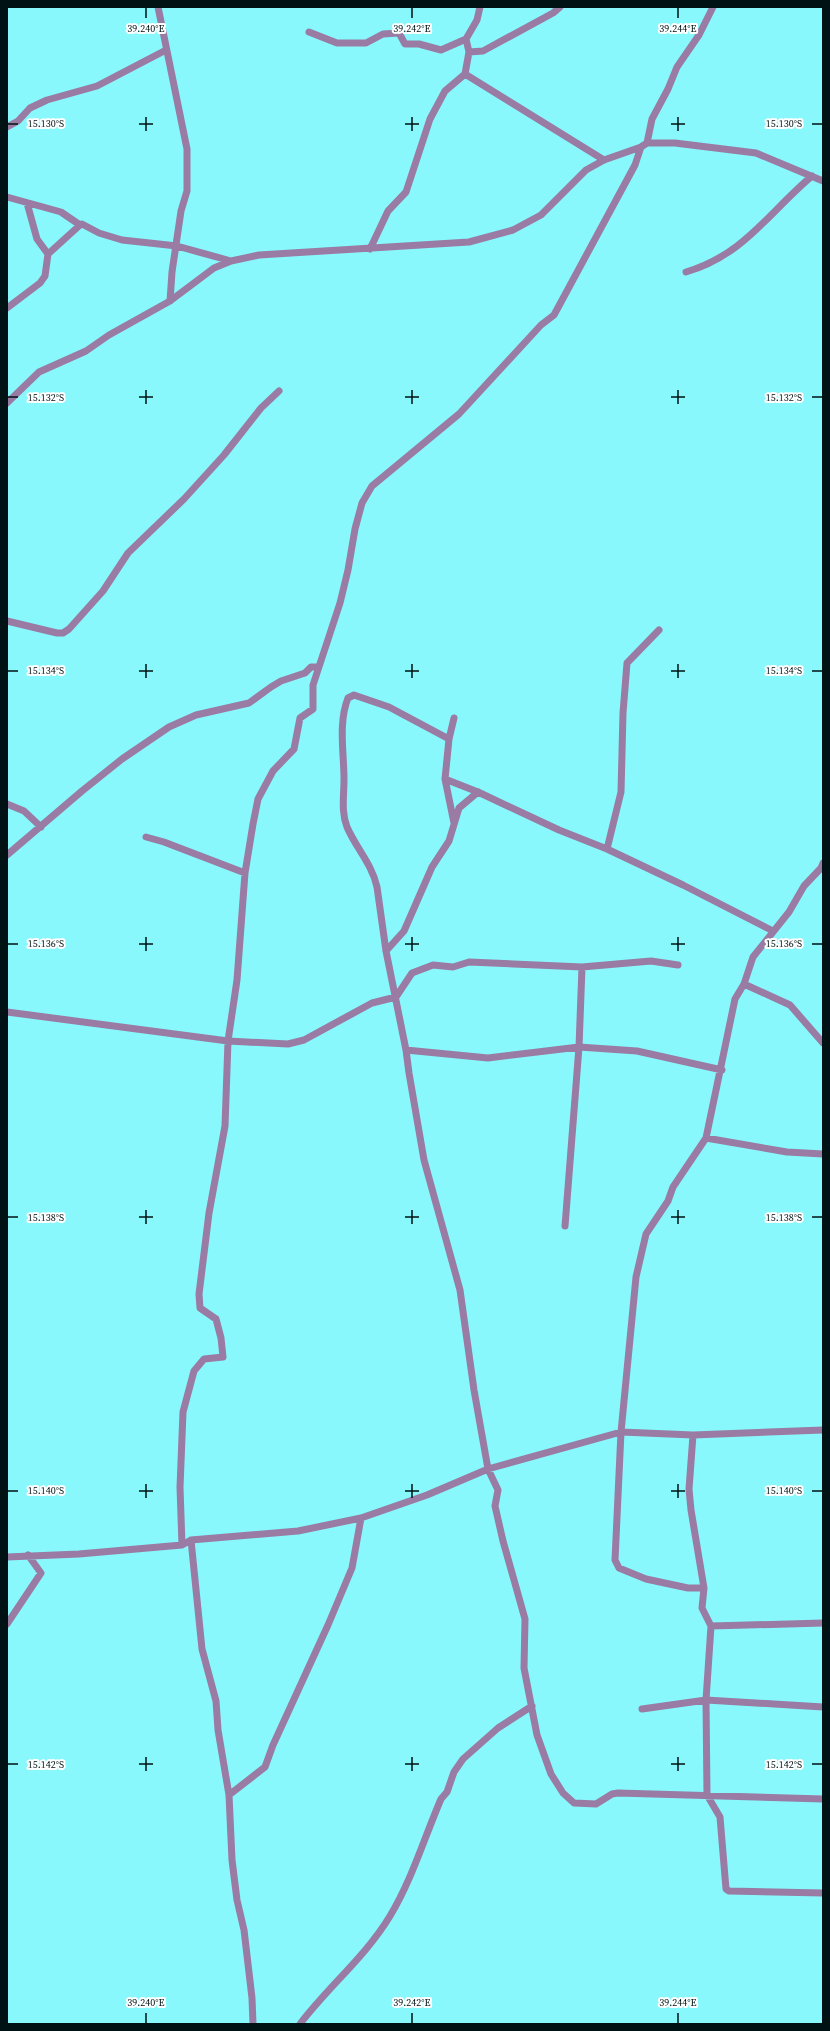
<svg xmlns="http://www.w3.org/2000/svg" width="830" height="2031" font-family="'Source Serif 4',serif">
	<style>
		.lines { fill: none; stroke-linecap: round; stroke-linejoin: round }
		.minor { stroke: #9a7ba3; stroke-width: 7 }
		.ticks { fill: none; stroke: #001213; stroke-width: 1.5 }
		.ticks-label { font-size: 10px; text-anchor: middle; fill: #001213; stroke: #fff; stroke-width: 4; stroke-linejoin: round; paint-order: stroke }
	</style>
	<rect width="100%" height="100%" fill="#88f8fd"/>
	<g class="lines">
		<path class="minor" d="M158 7 187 149V191L181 211 172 272 170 301
			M309 32 337 43H366L383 34 399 33 405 44H419L441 50 466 39
			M469 52 466 39 477 20 480 7
			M465 74 604 160
			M7 127 18 121 30 108 47 100 97 86 166 50
			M647 143 652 119 668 89 677 67 699 35 713 7
			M7 197 61 212 80 225 82 224 99 233 122 240 177 246 231 261
			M27 203 37 239 48 254
			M370 249 388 211 406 192 430 119 445 91 465 74 469 52 483 51 553 13 560 7
			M686 272C744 255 769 212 812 176
			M7 308 40 283 45 276 48 254 80 225
			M7 403 39 372 86 351 109 335 170 301 214 268 231 261 259 255 469 242 513 230 541 215 586 170 604 160 641 147 647 143H675L756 153 823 181
			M7 621 57 633H63L69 629 103 591 128 553 184 499 224 455 261 408 279 391
			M454 718 449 739 445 779 454 823
			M449 739 389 707 354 695 348 698C338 723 344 753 344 779 344 796 341 812 347 827 356 848 372 864 377 887L386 951 406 1050 409 1073 424 1160 460 1290 474 1390 488 1469 498 1490 495 1506 503 1541 525 1619 524 1668 537 1735 551 1774 563 1793 574 1803 596 1804 612 1794 618 1793 823 1799
			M445 779 478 792 559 830 607 849 683 885 773 931
			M7 804 24 811 41 827
			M146 837 164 842 245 873
			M607 849 621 792 623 713 627 663 659 630
			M7 855 82 791 122 759 169 727 196 715 249 703 271 687 281 681 305 673 311 667H318
			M823 863 821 868 804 886 789 912 753 957 744 984 735 999 706 1138 787 1152 823 1154
			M386 951 404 931 432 867 449 841 459 808 478 792
			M744 984 790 1005 823 1043
			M7 1012 228 1041 288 1044 304 1040 372 1003 396 997 412 973 433 965 453 967 469 962 582 967 651 961 678 965
			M406 1050 488 1058 579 1047 637 1051 722 1070
			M565 1226 579 1047 582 967
			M693 1435 689 1489 691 1510 704 1588 702 1608 711 1626 706 1700 707 1795 720 1817 726 1889 729 1891 823 1893
			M191 1540 202 1649 216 1701 218 1730 229 1795 232 1860 237 1900 244 1930 252 1998 253 2024
			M182 1545 180 1487 183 1412 194 1371 204 1359 223 1357 221 1338 216 1319 200 1308 199 1294 209 1213 225 1126 228 1041 237 980 245 873 253 824 258 799 273 771 294 749 300 718 313 709V685L340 603 348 570 355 529 362 503 372 486 459 414 541 325 554 315 635 165 641 147
			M7 1557 79 1554 182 1545 191 1540 298 1531 361 1518 427 1495 488 1469 621 1432 693 1435 823 1430
			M704 1588H688L646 1579 619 1568 615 1560 621 1432 636 1277 646 1234 668 1201 673 1187 706 1138
			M7 1624 41 1573 28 1555
			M711 1626 823 1623
			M642 1709 706 1700 823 1707
			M229 1795 265 1767 273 1745 328 1625 352 1568 361 1518
			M300 2024C328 1987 366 1956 390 1916 411 1882 425 1836 441 1799L447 1792 454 1772 463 1759 498 1728 532 1706"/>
	</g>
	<path class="ticks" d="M146 8V18M412 8V18M678 8V18M146 117V131M412 117V131M678 117V131M8 124H18M139 124H153M405 124H419M671 124H685M812 124H822M146 390V404M412 390V404M678 390V404M8 397H18M139 397H153M405 397H419M671 397H685M812 397H822M146 664V678M412 664V678M678 664V678M8 671H18M139 671H153M405 671H419M671 671H685M812 671H822M146 937V951M412 937V951M678 937V951M8 944H18M139 944H153M405 944H419M671 944H685M812 944H822M146 1210V1224M412 1210V1224M678 1210V1224M8 1217H18M139 1217H153M405 1217H419M671 1217H685M812 1217H822M146 1484V1498M412 1484V1498M678 1484V1498M8 1491H18M139 1491H153M405 1491H419M671 1491H685M812 1491H822M146 1757V1771M412 1757V1771M678 1757V1771M8 1764H18M139 1764H153M405 1764H419M671 1764H685M812 1764H822M146 2013V2023M412 2013V2023M678 2013V2023"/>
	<g class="ticks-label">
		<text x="146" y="32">39.240°E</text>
		<text x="412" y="32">39.242°E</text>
		<text x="678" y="32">39.244°E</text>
		<text x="46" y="127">15.130°S</text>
		<text x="784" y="127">15.130°S</text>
		<text x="46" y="401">15.132°S</text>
		<text x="784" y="401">15.132°S</text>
		<text x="46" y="674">15.134°S</text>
		<text x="784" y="674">15.134°S</text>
		<text x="46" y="947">15.136°S</text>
		<text x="784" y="947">15.136°S</text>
		<text x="46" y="1221">15.138°S</text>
		<text x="784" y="1221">15.138°S</text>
		<text x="46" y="1494">15.140°S</text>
		<text x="784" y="1494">15.140°S</text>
		<text x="46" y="1768">15.142°S</text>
		<text x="784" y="1768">15.142°S</text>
		<text x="146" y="2006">39.240°E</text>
		<text x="412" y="2006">39.242°E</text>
		<text x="678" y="2006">39.244°E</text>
	</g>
	<rect width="830" height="2031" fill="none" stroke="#001213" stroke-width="16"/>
</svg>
